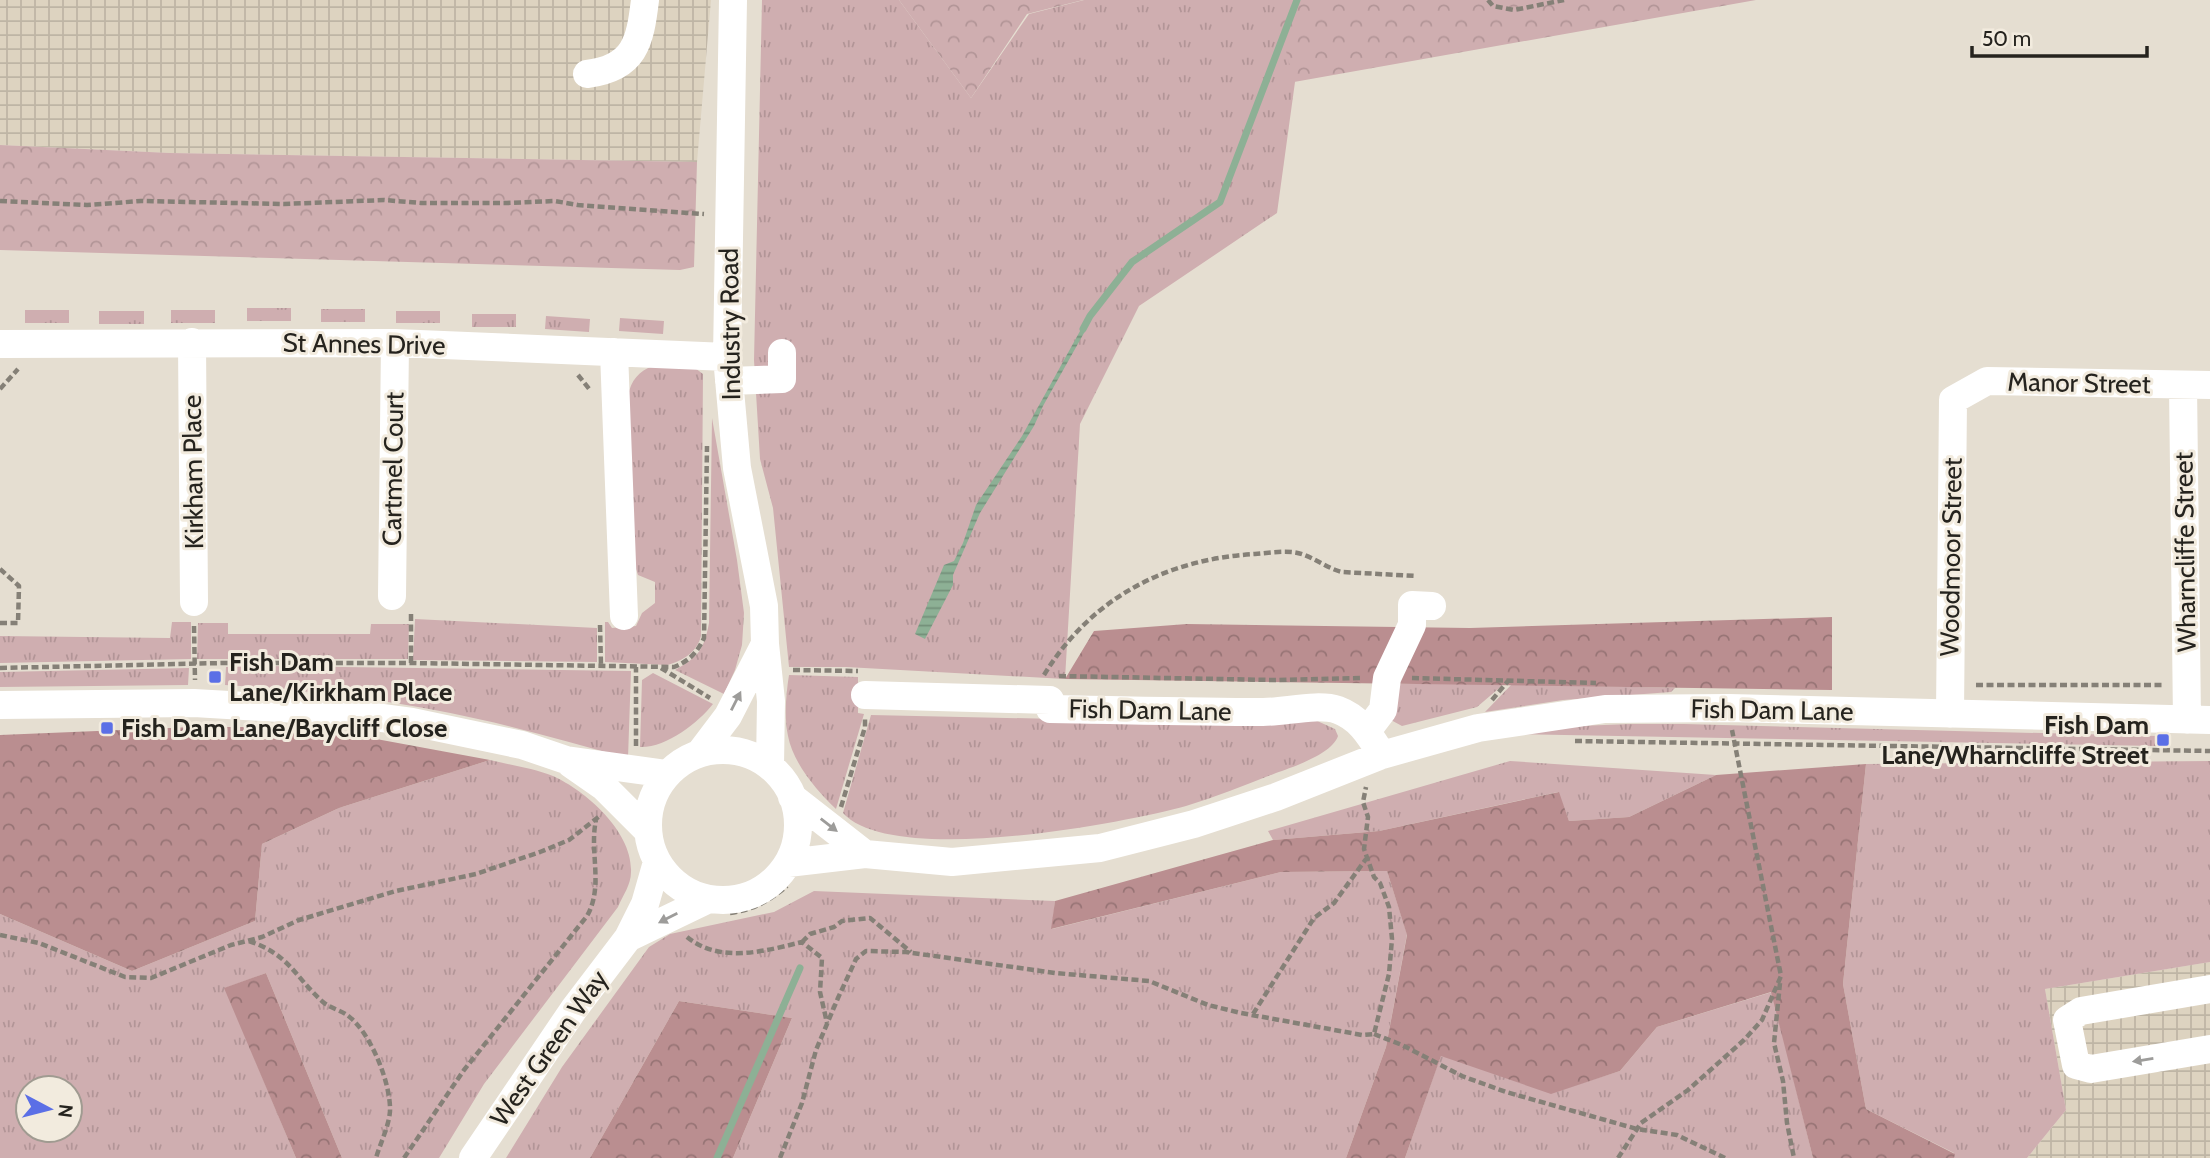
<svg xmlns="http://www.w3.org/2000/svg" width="2210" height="1158" font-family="Cabin,sans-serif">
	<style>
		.industrial { fill: url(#industrial-grid) }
		.grass { fill: url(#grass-tufts); fill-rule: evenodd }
		.forest { fill: url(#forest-crowns) }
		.park { fill: url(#park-crowns) }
		.water { fill: url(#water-rules) }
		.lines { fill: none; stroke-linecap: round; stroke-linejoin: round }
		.stream { stroke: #8db095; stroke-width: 7 }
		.path { stroke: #858077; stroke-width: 4.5; stroke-dasharray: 7 3.5; stroke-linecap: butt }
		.minor { stroke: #fff; stroke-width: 28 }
		.oneway { fill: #9d9c9a }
		.poi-dot { fill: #5b6fe6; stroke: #f2ebde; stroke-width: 2.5 }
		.labels { text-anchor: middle; stroke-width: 6; stroke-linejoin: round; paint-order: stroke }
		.street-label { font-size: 26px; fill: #25231e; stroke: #f2ebde }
		.poi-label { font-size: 26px; font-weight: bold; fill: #25231e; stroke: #f2ebde; text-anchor: start }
	</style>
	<defs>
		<pattern id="industrial-grid" width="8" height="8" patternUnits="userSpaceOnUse" patternTransform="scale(1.75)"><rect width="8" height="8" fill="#ddd3c0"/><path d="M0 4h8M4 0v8" fill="none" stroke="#beb5a5"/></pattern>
		<pattern id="grass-tufts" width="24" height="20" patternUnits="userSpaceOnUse" patternTransform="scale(1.75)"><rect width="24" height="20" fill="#cfaeb0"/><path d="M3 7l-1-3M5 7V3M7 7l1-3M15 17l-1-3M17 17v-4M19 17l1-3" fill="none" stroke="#b29597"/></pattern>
		<pattern id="forest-crowns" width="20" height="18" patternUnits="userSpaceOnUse" patternTransform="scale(1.75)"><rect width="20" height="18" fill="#ba8e90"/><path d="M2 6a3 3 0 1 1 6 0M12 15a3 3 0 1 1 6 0" fill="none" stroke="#977475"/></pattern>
		<pattern id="park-crowns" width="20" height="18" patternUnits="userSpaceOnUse" patternTransform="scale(1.75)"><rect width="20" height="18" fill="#cfaeb0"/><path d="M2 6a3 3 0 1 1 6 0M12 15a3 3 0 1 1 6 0" fill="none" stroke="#b29597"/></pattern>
		<pattern id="water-rules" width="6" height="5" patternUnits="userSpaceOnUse" patternTransform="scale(1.75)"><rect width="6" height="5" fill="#8db095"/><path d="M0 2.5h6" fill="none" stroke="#738f79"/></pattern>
	</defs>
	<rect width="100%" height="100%" fill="#e5ded1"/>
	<path class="industrial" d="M0 0H711L697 162 170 153 0 145Z
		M2210 962V1158H2027L2066 1110 2045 989Z"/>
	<path class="grass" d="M762 0H899L971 98 1029 14 1084 0H1275L1295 82 1277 213 1139 306 1080 424 1065 679 846 667H789L773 508 760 459 754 360Z
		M247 308H291V321H247Z
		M321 309H365V322H321Z
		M25 310H69V323H25Z
		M171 310H215V323H171Z
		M99 311H144V324H99Z
		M396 311H440V323H396Z
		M472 314H516V327H472Z
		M546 316 590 319 589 332 545 329Z
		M620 318 664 321 663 334 619 331Z
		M653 366 695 368 703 374 701 636C697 652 683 661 667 665L605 662V622H608L612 628 636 626 642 613 655 603V582L638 575 635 566 628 396C631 380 639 371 653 366Z
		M712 418 737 560 744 613 742 645 735 670 724 694 675 670C699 657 704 649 709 623Z
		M415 619 597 628V662L413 660Z
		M172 622H191V659L0 663V636L170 638Z
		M198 623H228V634H370L371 624H409L408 659H197Z
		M267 666 631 671 628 758C578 745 529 730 478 719 395 700 310 690 225 685L226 667Z
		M189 668 188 685 0 687V672Z
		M653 673 713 704C698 723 666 748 640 747L642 680Z
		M789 675 858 677V713L864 714 836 809C817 791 793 763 788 736 784 717 786 694 789 675Z
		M1393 684H1504L1477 707 1402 726 1389 719Z
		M1512 684 1675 688 1671 692 1563 700 1485 712Z
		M871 715 1058 719 1315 720 1335 729 1338 736C1332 754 1293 767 1276 773 1246 785 1216 797 1186 806 1120 824 892 867 843 813Z
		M1630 724H1684L2157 736 2156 746 1515 734 1578 726Z
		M490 760C510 765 533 768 553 776 586 791 633 832 631 872 631 885 623 895 618 907L484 1084 439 1158H342L266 973 225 988 296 1158H0V914L132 971 255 921 262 844 339 808ZM28 1088H70V1130H28Z
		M1510 761 1716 775 1629 817 1569 821 1558 792 1379 831 1273 840 1268 831Z
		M2210 761V962L2045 989 2066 1110 2027 1158H1954V1153L1866 1109 1843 984 1866 764Z
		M1387 871 1407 934 1386 1047 1346 1158H733L792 1018 679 1001 590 1158H506L562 1067 649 947 670 934 774 912 814 891 1055 901 1052 929 1281 872Z
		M1772 992 1813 1158H1405L1441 1055 1551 1093 1620 1071 1657 1027Z"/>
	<path class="forest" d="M1832 617V690L1065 679 1094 631 1187 624 1470 628Z
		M194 727H267L360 736 490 760 339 808 262 844 255 921 132 971 0 914V735Z
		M1866 764 1843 984 1866 1109 1955 1154 1954 1158H1813L1771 992 1657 1027 1620 1071 1551 1094 1441 1056 1405 1158H1346L1386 1047 1407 935 1387 871 1281 872 1051 929 1055 901 1273 840 1379 831 1559 792 1569 821 1629 817 1716 775Z
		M266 973 342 1158H296L224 988Z
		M679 1001 792 1018 733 1158H590Z"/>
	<path class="park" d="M899 0H1083L1027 14 971 98Z
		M1273 0H1756L1294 82Z
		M0 145 170 153 697 162 694 267 680 270 0 250Z"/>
	<path class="water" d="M1085 322 1088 325 1084 333 1043 406 1034 426 980 513 953 575V585L925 639 915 634 944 565 954 561 963 543 976 505 1022 436Z"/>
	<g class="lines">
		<path class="stream" d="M1083 329 1090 316 1132 262 1220 202 1297 0
			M717 1158 800 968"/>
		<path class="path" d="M1488 0 1493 6 1514 10 1564 0
			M0 201 87 205 141 201 284 204 384 200 421 203H507L555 201 578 205 704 214
			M578 375 590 390
			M0 389 18 369
			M0 569 19 586 18 623H0
			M600 625 601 666
			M194 626 195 680
			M411 663V611
			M0 668 223 663H411L674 667C689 661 697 653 704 638L707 446
			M661 668 710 698
			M793 670 858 671
			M1044 675C1091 598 1166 559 1255 554 1267 553 1280 551 1292 552 1311 554 1325 568 1342 572L1417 576
			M1059 676 1274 680 1362 678
			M1412 678 1596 683
			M1976 685H2163
			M1492 700 1508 681
			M1575 741 2210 751
			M636 746V667
			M841 807 865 727V717
			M730 913C753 910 769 901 787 886
			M0 935 39 943 125 977 151 978 231 945 262 937 299 920 396 891 476 874 540 852 569 840 601 815
			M687 937C720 964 765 951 802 942L822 958 820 992 827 1023
			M249 941C290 955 294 976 323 1002 330 1008 340 1010 347 1015 370 1031 391 1083 390 1111 389 1126 380 1144 376 1158
			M802 942 810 934 834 927 842 921 870 918 911 952
			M1780 983 1774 1043 1783 1081 1787 1123 1794 1158
			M1253 1014 1314 918 1334 903 1366 859
			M1374 1034 1402 1045 1462 1076 1506 1092 1637 1129 1677 1135 1725 1158
			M404 1158 464 1070 587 916C604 886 589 852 596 820
			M780 1158 802 1103 816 1050 838 998 856 959 866 951 906 952 1055 973 1149 981 1208 1005 1241 1013 1362 1035 1374 1034 1389 974 1392 939 1389 907 1380 883 1374 877 1364 849 1368 817 1363 802 1366 787
			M1618 1158 1641 1123 1688 1090 1744 1040 1762 1020 1781 976 1732 730"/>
		<path class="minor" d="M733 0 727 357 737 468 764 606 765 644 771 701 770 766
			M587 74C635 68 640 42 645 0
			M192 342 194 602
			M0 344 395 343 727 357
			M614 352 624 616
			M729 381 782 379V353
			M2183 385 2187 720
			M392 596 395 343
			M865 695 1050 700V709C1121 710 1192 712 1263 712 1285 712 1318 703 1338 710 1360 718 1370 736 1382 755
			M0 705 194 703 330 711 412 722 522 745 566 760 667 774
			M1950 714 1953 400 1987 381 2210 385
			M1367 731 1383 710 1387 678 1412 625V605L1432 606
			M648 825a75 75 0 1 1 150 0a75 75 0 1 1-150 0Z
			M700 753 728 716 765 644
			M571 764 604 787 648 831
			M792 797 865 854
			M788 863 865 854 952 862 1100 848 1194 824 1276 797 1382 755 1478 728 1605 709 1729 708 2210 720
			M628 938 709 899
			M2210 989 2081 1011 2067 1020 2076 1065 2091 1069 2210 1049
			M473 1158 574 1009 628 938 645 904 657 862"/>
	</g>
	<defs><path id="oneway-solid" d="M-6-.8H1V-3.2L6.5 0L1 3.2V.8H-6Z" transform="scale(1.75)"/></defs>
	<g class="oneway">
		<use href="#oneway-solid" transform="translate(736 701) rotate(-63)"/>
		<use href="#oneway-solid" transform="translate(829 825) rotate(38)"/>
		<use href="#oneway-solid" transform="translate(668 918) rotate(153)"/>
		<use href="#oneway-solid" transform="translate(2143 1060) rotate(171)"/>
	</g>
	<g class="poi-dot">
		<rect x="208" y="670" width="14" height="14" rx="3.5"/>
		<rect x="100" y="721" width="14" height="14" rx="3.5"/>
		<rect x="2156" y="733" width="14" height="14" rx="3.5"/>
	</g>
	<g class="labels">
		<g class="street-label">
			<text transform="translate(730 324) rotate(-91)" y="9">Industry Road</text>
			<text transform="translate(364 344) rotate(1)" y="9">St Annes Drive</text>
			<text transform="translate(2079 383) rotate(1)" y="9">Manor Street</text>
			<text transform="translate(393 469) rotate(-89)" y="9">Cartmel Court</text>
			<text transform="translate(193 472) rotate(-91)" y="9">Kirkham Place</text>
			<text transform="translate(2185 552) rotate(-91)" y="9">Wharncliffe Street</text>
			<text transform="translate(1951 557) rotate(-89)" y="9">Woodmoor Street</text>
			<text transform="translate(1150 710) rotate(1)" y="9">Fish Dam Lane</text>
			<text transform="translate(1772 710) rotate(1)" y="9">Fish Dam Lane</text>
			<text transform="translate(549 1048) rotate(-55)" y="9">West Green Way</text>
		</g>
		<g class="poi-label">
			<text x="229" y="671">Fish Dam<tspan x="229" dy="30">Lane/Kirkham Place</tspan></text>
			<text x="2149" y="734" text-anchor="end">Fish Dam<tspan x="2149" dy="30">Lane/Wharncliffe Street</tspan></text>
			<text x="121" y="737">Fish Dam Lane/Baycliff Close</text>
		</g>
	</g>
	<g transform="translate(49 1109) rotate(97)"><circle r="33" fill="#f2ebde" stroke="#a09b91" stroke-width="2"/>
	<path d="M0-5L12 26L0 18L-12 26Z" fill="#5b6fe6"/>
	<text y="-10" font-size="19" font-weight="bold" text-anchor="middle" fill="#25231e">N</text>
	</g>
	<path d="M1972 46v10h175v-10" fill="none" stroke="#25231e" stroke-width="3.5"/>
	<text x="1982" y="46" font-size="21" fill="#25231e" stroke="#f2ebde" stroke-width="5" paint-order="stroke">50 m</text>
</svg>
